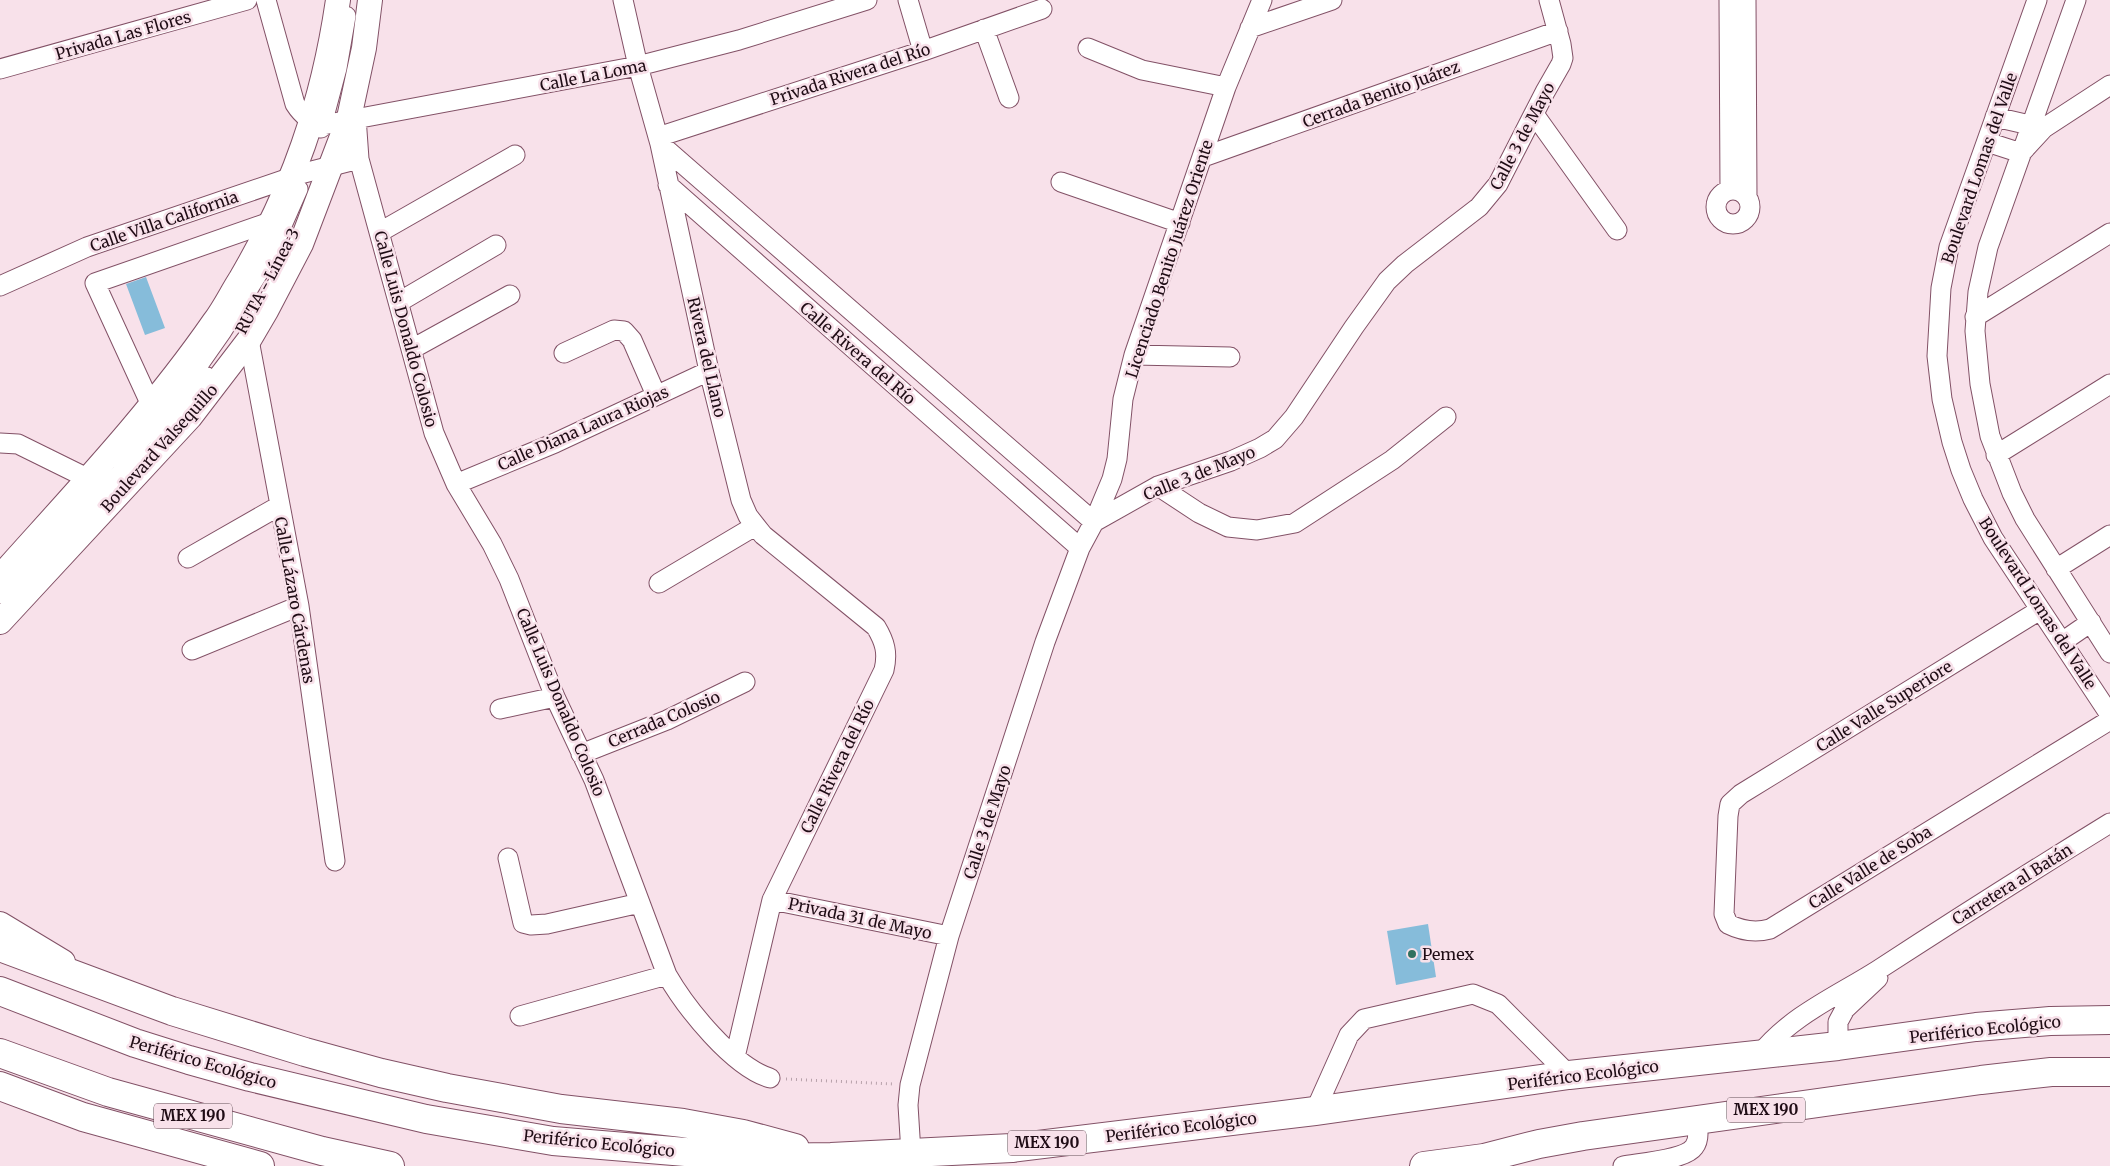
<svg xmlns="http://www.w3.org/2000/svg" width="2110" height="1166" font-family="Merriweather,serif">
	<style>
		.building { fill: #86bcda }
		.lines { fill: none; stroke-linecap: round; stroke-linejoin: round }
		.minor-casing { stroke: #825166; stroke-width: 21 }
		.major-casing { stroke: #825166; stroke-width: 26 }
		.highway-casing { stroke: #825166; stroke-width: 30 }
		.path { stroke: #b7a1aa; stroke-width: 3; stroke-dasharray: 1 4; stroke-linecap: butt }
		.minor { stroke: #fff; stroke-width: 19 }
		.major { stroke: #fff; stroke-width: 24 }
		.highway { stroke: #fff; stroke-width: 28 }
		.poi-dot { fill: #31715f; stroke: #f8e1ea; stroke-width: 2 }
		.labels { text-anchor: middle; stroke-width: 5; stroke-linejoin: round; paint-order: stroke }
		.shield { fill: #f8e1ea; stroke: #604c55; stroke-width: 1 }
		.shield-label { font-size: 15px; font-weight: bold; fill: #1f0c15 }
		.street-label { font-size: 16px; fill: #1f0c15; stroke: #f8e1ea }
		.poi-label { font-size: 16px; fill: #1f0c15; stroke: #f8e1ea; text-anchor: start }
	</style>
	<rect width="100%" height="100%" fill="#f8e1ea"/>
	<path class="building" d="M146 277 165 328 145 335 126 284Z
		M1428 924 1436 977 1396 985 1387 931Z"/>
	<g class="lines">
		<g class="minor-casing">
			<path id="minor" d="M266 0 295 104C302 115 310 122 323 125L638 66 739 40 867 0
				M623 0 638 66 660 144 709 371 741 500 748 516 763 535 876 627C885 642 888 653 884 670L772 900 735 1057
				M908 0 923 51
				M1729 0 1730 190
				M1746 0 1747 196
				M2037 0 1949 247 1941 288 1937 356 1942 399 1952 442 1961 470 1973 499 1993 538 2110 715
				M2076 0 1988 247 1978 292 1975 331 1980 384 1990 436 2012 493 2025 519 2110 653
				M1250 28 1332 0
				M984 29 1009 98
				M1088 48 1142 70 1226 87
				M0 69 247 0
				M1534 114 1617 230
				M356 117 359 159 434 433 456 484 492 544 509 579 555 697 594 780 667 975C686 1008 733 1067 770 1078
				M1995 117 2043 128
				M321 128 337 68 346 16
				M658 137 923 51 1042 9
				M1987 142 2021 153 2044 128 2110 85
				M660 144 1094 522
				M1203 157 1558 31
				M1061 182 1180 223
				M668 185 1080 548
				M1716 207a17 17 0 1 1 34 0a17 17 0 1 1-34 0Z
				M380 232 515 155
				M0 286 87 247 304 173 359 159
				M399 302 496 245
				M1975 317 2110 233
				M249 340 299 606 335 861
				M412 349 510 295
				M564 353 614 330 624 331 632 340 656 395
				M1134 355 1230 357
				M151 405 95 283 273 221
				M158 436 207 377
				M0 443 18 444 89 479 98 487
				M1996 455 2110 384
				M119 460 135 446 175 398 222 331 268 257 298 189
				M456 484 555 443 709 371
				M1158 486 1199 513 1228 527 1257 530 1295 523 1392 460 1446 417
				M1094 522 1158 486 1231 461 1260 448 1275 439 1294 417 1354 327 1387 281 1405 264 1479 207 1498 184 1545 92 1561 64 1563 58 1561 44 1549 0
				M188 558 279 506
				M2056 569 2110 535
				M659 583 755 526
				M0 594 9 588 102 491 139 457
				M2040 610 1741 794 1730 804 1728 816 1724 914 1728 924C1742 931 1755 933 1770 929L2110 720
				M2062 642 2091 622
				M192 650 299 606
				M500 709 555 697
				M581 754 667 720 745 682
				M508 858 523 923 531 925 547 924 640 903
				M772 900 949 936
				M520 1016 667 975
				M1838 1046V1022L1845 1009 1878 978
				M1761 1053C1792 1015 1837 996 1878 970 1955 920 2032 871 2110 823
				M1315 1111 1349 1035 1364 1019 1473 994 1498 1004 1569 1075
				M911 1153 908 1105 910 1085 949 936 1045 642 1080 548 1094 522 1112 479 1117 459 1123 399 1134 355 1226 87 1262 0
				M1623 1166C1639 1163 1685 1160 1694 1147 1700 1139 1698 1129 1696 1120"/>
		</g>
		<g class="major-casing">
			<path id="major" d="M0 577C74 494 151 413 214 322 224 309 231 294 240 280 293 190 323 103 338 0
				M0 622 190 417 249 340 266 311 301 244 349 118 364 48 370 0
				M0 924 63 962"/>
		</g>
		<g class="highway-casing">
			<path id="highway" d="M0 947 172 1011 305 1052 381 1073 447 1088 561 1109 683 1123 743 1134 795 1148
				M0 991 135 1043 189 1060 250 1077 426 1119 553 1141 757 1158 831 1157 1012 1148 1315 1111 1569 1075 1838 1046 1976 1027 2050 1021 2110 1020
				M0 1053 108 1092 322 1151 390 1166
				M0 1086 83 1117 260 1166
				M1424 1166 1484 1158 1539 1144 1583 1136 1981 1080 2051 1072H2110"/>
		</g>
		<path class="path" d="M786 1079 894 1084"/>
		<use href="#minor" class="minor"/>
		<use href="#major" class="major"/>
		<use href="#highway" class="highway"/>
	</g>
	<circle class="poi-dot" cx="1412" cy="954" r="5"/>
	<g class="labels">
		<g class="shield">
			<rect x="1727" y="1097.5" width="78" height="25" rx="4"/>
			<rect x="154" y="1103.5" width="78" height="25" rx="4"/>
			<rect x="1008" y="1130.5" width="78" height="25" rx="4"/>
		</g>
		<g class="shield-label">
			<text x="1766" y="1115">MEX 190</text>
			<text x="193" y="1121">MEX 190</text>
			<text x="1047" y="1148">MEX 190</text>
		</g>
		<g class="street-label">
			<text transform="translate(123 35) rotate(-16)" y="6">Privada Las Flores</text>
			<text transform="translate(850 74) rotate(-18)" y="6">Privada Rivera del Río</text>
			<text transform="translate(593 75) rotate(-11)" y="6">Calle La Loma</text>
			<text transform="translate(1381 94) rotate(-20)" y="6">Cerrada Benito Juárez</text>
			<text transform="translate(1522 136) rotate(-62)" y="6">Calle 3 de Mayo</text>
			<text transform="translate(1979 168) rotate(-71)" y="6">Boulevard Lomas del Valle</text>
			<text transform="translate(164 221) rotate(-19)" y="6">Calle Villa California</text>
			<text transform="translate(1169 259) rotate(-72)" y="6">Licenciado Benito Juárez Oriente</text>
			<text transform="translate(267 281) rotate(-62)" y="6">RUTA - Línea 3</text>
			<text transform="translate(406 329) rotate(75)" y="6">Calle Luis Donaldo Colosio</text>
			<text transform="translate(858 353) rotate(41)" y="6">Calle Rivera del Río</text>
			<text transform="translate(707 357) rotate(77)" y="6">Rivera del Llano</text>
			<text transform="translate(583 428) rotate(-24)" y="6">Calle Diana Laura Riojas</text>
			<text transform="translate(159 448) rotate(-48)" y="6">Boulevard Valsequillo</text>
			<text transform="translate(1199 473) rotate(-22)" y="6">Calle 3 de Mayo</text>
			<text transform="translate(295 600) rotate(80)" y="6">Calle Lázaro Cárdenas</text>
			<text transform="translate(2038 603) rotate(57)" y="6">Boulevard Lomas del Valle</text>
			<text transform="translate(561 702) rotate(67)" y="6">Calle Luis Donaldo Colosio</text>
			<text transform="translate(1884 706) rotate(-32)" y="6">Calle Valle Superiore</text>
			<text transform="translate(664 719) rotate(-23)" y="6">Cerrada Colosio</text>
			<text transform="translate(837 766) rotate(-64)" y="6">Calle Rivera del Río</text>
			<text transform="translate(987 822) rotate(-72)" y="6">Calle 3 de Mayo</text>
			<text transform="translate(1870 867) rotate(-32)" y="6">Calle Valle de Soba</text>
			<text transform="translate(2012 884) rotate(-32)" y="6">Carretera al Batán</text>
			<text transform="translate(860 918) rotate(12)" y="6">Privada 31 de Mayo</text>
			<text transform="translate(1985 1029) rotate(-6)" y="6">Periférico Ecológico</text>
			<text transform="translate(203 1062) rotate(16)" y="6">Periférico Ecológico</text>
			<text transform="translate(1583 1075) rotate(-7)" y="6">Periférico Ecológico</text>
			<text transform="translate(1181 1127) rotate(-7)" y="6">Periférico Ecológico</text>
			<text transform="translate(599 1143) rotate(6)" y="6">Periférico Ecológico</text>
		</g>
		<g class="poi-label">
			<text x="1422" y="960">Pemex</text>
		</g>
	</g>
</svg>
